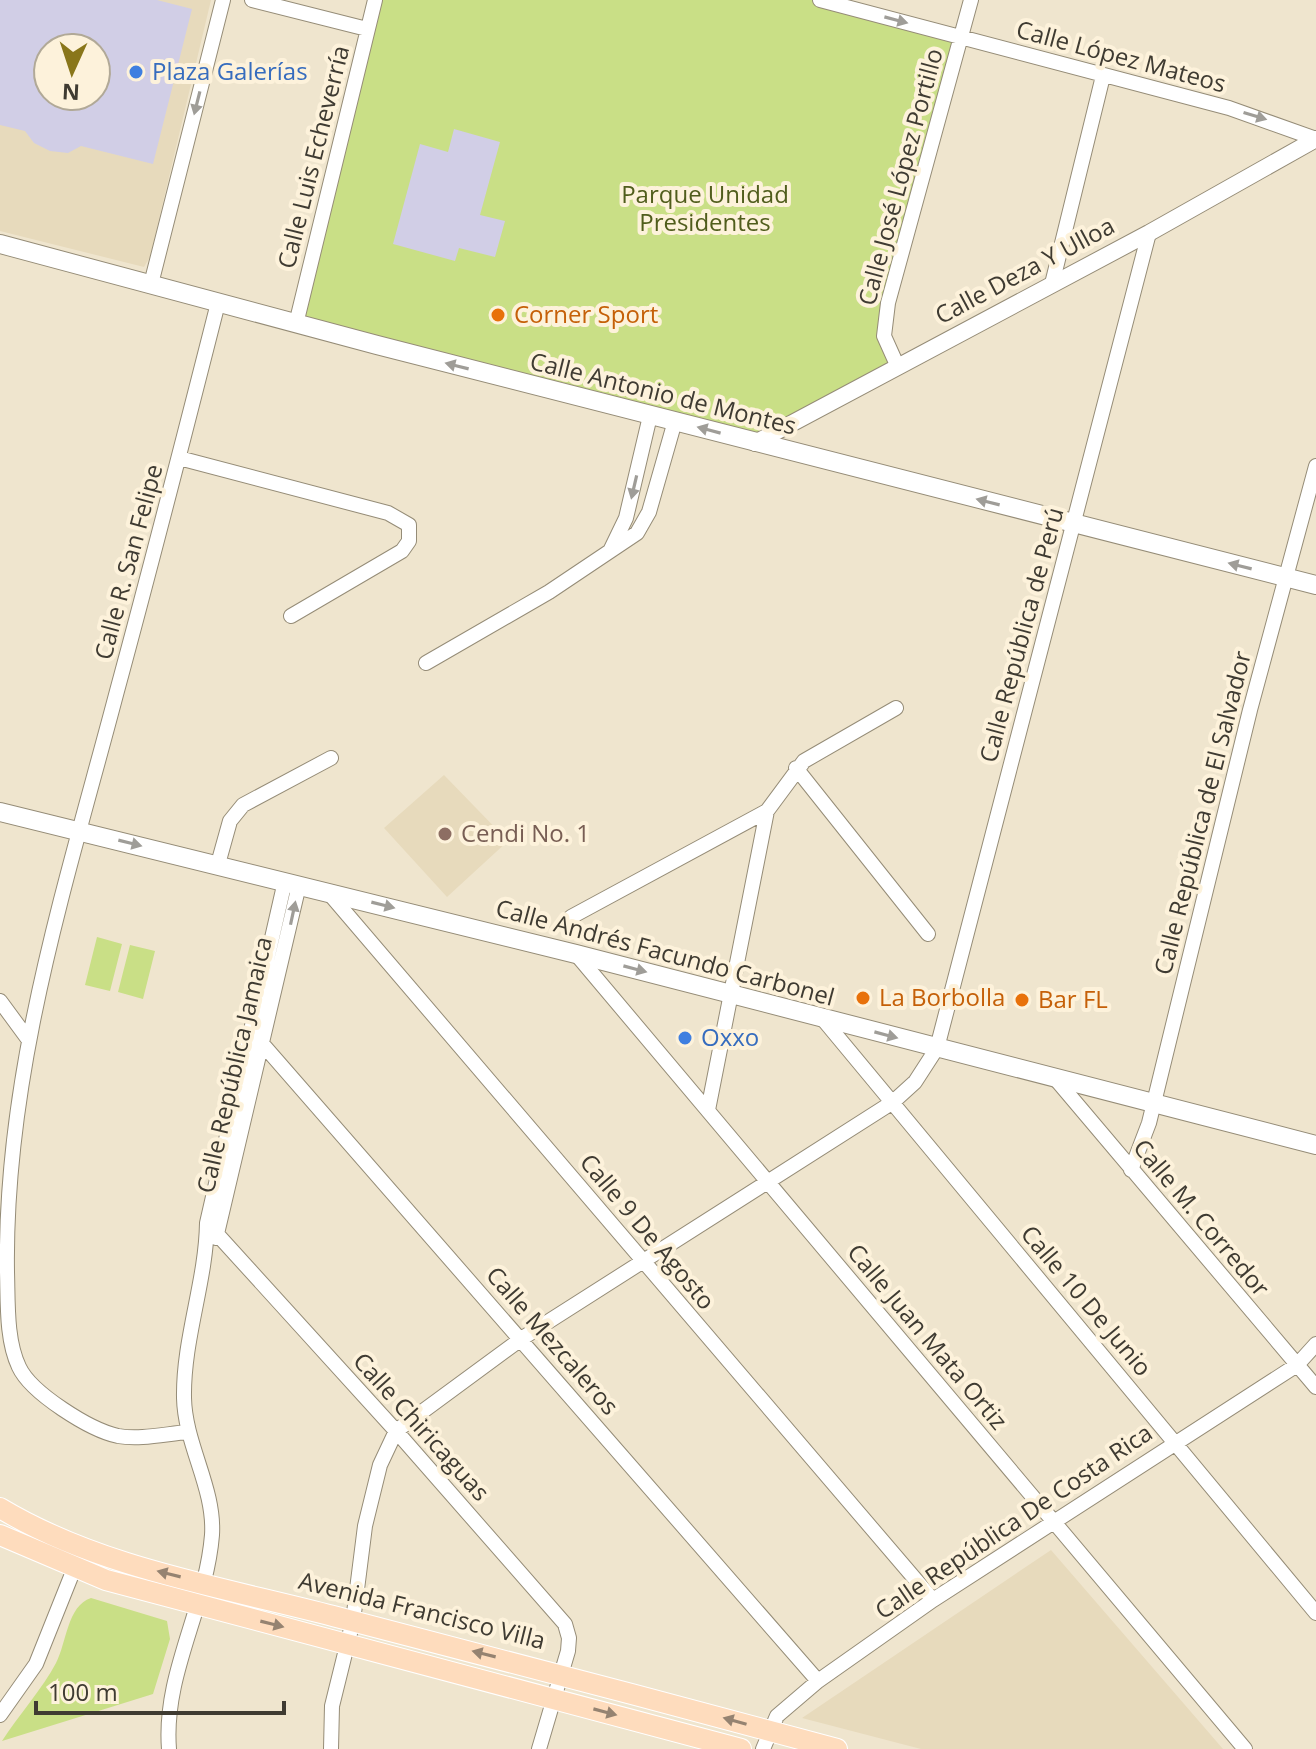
<svg xmlns="http://www.w3.org/2000/svg" width="1316" height="1749" font-family="'Open Sans',sans-serif">
	<style>
		.built { fill: #e7dabc; fill-rule: evenodd }
		.green { fill: #c9df86 }
		.building { fill: #d1cee6; fill-rule: evenodd }
		.lines { fill: none; stroke-linecap: round; stroke-linejoin: round }
		.minor-casing { stroke: #958c77; stroke-width: 16 }
		.tertiary-casing { stroke: #958c77; stroke-width: 18 }
		.secondary-casing { stroke: #958c77; stroke-width: 20 }
		.primary-casing { stroke: #fff; stroke-width: 22 }
		.minor { stroke: #fff; stroke-width: 14 }
		.tertiary { stroke: #fff; stroke-width: 16 }
		.secondary { stroke: #fff; stroke-width: 18 }
		.primary { stroke: #fedcbd; stroke-width: 20 }
		.oneway { fill: #9f9d98 }
		.oneway2 { fill: #958371 }
		.shop-dot { fill: #3f7fe0; stroke: #fdf2db; stroke-width: 3 }
		.food-dot { fill: #e8710a; stroke: #fdf2db; stroke-width: 3 }
		.education-dot { fill: #8d6e63; stroke: #fdf2db; stroke-width: 3 }
		.labels { text-anchor: middle; stroke-width: 8; stroke-linejoin: round; paint-order: stroke }
		.street-label { font-size: 24px; fill: #3f3b32; stroke: #fdf2db }
		.shop-label { font-size: 24px; fill: #366cbe; stroke: #fdf2db; text-anchor: start }
		.park-label { font-size: 24px; fill: #505d1c; stroke: #fdf2db }
		.food-label { font-size: 24px; fill: #c56008; stroke: #fdf2db; text-anchor: start }
		.education-label { font-size: 24px; fill: #785e54; stroke: #fdf2db; text-anchor: start }
	</style>
	<rect width="100%" height="100%" fill="#efe5ce"/>
	<path class="built" d="M0 0H211L150 257 144 267 0 231ZM48 48H96V96H48Z
		M444 775 508 841 447 897 384 828Z
		M1051 1550 1223 1749H921L802 1718Z"/>
	<path class="green" d="M378 0H832L965 35 885 345 893 366 760 438 301 320Z
		M97 937 122 944 110 991 85 985Z
		M130 945 155 951 143 999 118 992Z
		M91 1598 167 1621 170 1639 153 1694 2 1741C18 1716 43 1688 56 1663 67 1642 67 1606 91 1598Z"/>
	<path class="building" d="M0 0H157L192 9 153 164 81 146 68 153 50 151 34 143 25 131 0 125ZM48 48H96V96H48Z
		M454 129 500 142 480 215 505 221 495 257 459 248 455 261 393 244 420 144 448 152Z"/>
	<g class="lines">
		<g class="minor-casing">
			<path id="minor" d="M252 0 367 29
				M820 0 1229 108 1316 139
				M151 284 223 0
				M1052 284 1103 76
				M296 324 375 0
				M897 365 884 336 888 303 971 0
				M179 458 388 513 409 525V541L402 551 291 616
				M611 549 626 518 650 416
				M426 663 549 592 637 533 649 512 675 421
				M796 768 928 934
				M218 864 230 821 243 805 331 758
				M328 892 933 1600
				M571 917 767 811 804 761 896 708
				M576 954 1245 1749
				M0 1001 28 1039
				M822 1018 1316 1613
				M252 1032 818 1681
				M1054 1077 1316 1387
				M708 1110 767 811
				M1131 1170 1149 1123 1250 710 1316 466
				M207 1223 396 1431 565 1624 569 1638 568 1651 539 1749
				M216 1238 299 885
				M188 1432C165 1434 140 1440 118 1436 90 1430 31 1393 19 1367 6 1340 8 1302 7 1272 4 1073 67 881 117 691 152 562 185 433 218 303
				M0 1715 36 1664 78 1559
				M169 1749C163 1674 206 1609 212 1535 215 1488 185 1445 184 1398 183 1339 206 1282 207 1223L285 881
				M331 1749 332 1706 353 1621 365 1526 380 1465 396 1431 521 1339 893 1102 915 1082 937 1048 1149 233
				M763 1749 777 1716 818 1681 933 1600 1297 1365 1316 1344"/>
		</g>
		<g class="tertiary-casing">
			<path id="tertiary" d="M755 443 1149 233 1316 139"/>
		</g>
		<g class="secondary-casing">
			<path id="secondary" d="M0 244 377 345 1316 585
				M0 812 576 954 1316 1145"/>
		</g>
		<g class="primary-casing">
			<path id="primary" d="M0 1508C100 1568 222 1587 333 1616 502 1659 669 1704 837 1749
				M0 1535 106 1580 741 1749"/>
		</g>
		<use href="#minor" class="minor"/>
		<use href="#tertiary" class="tertiary"/>
		<use href="#secondary" class="secondary"/>
		<use href="#primary" class="primary"/>
	</g>
	<defs><path id="oneway-solid" d="M-6-.8H1V-3.2L6.5 0L1 3.2V.8H-6Z" transform="scale(2)"/></defs>
	<g class="oneway">
		<use href="#oneway-solid" transform="translate(896 20) rotate(15)"/>
		<use href="#oneway-solid" transform="translate(197 103) rotate(104)"/>
		<use href="#oneway-solid" transform="translate(1255 116) rotate(17)"/>
		<use href="#oneway-solid" transform="translate(457 366) rotate(-166)"/>
		<use href="#oneway-solid" transform="translate(709 430) rotate(-165)"/>
		<use href="#oneway-solid" transform="translate(634 487) rotate(103)"/>
		<use href="#oneway-solid" transform="translate(988 502) rotate(-166)"/>
		<use href="#oneway-solid" transform="translate(1240 566) rotate(-166)"/>
		<use href="#oneway-solid" transform="translate(130 843) rotate(14)"/>
		<use href="#oneway-solid" transform="translate(383 905) rotate(14)"/>
		<use href="#oneway-solid" transform="translate(293 913) rotate(-78)"/>
		<use href="#oneway-solid" transform="translate(635 969) rotate(15)"/>
		<use href="#oneway-solid" transform="translate(886 1035) rotate(15)"/>
	</g>
	<g class="oneway2">
		<use href="#oneway-solid" transform="translate(169 1574) rotate(-166)"/>
		<use href="#oneway-solid" transform="translate(272 1624) rotate(14)"/>
		<use href="#oneway-solid" transform="translate(484 1654) rotate(-166)"/>
		<use href="#oneway-solid" transform="translate(605 1712) rotate(15)"/>
		<use href="#oneway-solid" transform="translate(735 1721) rotate(-164)"/>
	</g>
	<g class="shop-dot">
		<circle cx="136" cy="72" r="8"/>
		<circle cx="685" cy="1038" r="8"/>
	</g>
	<g class="food-dot">
		<circle cx="498" cy="315" r="8"/>
		<circle cx="863" cy="998" r="8"/>
		<circle cx="1022" cy="1000" r="8"/>
	</g>
	<circle class="education-dot" cx="445" cy="834" r="8"/>
	<g class="labels">
		<g class="street-label">
			<text transform="translate(1121 57) rotate(15)" y="8">Calle López Mateos</text>
			<text transform="translate(314 157) rotate(-76)" y="8">Calle Luis Echeverría</text>
			<text transform="translate(901 177) rotate(-75)" y="8">Calle José López Portillo</text>
			<text transform="translate(1025 271) rotate(-28)" y="8">Calle Deza Y Ulloa</text>
			<text transform="translate(663 394) rotate(14)" y="8">Calle Antonio de Montes</text>
			<text transform="translate(129 562) rotate(-75)" y="8">Calle R. San Felipe</text>
			<text transform="translate(1022 635) rotate(-75)" y="8">Calle República de Perú</text>
			<text transform="translate(1203 813) rotate(-76)" y="8">Calle República de El Salvador</text>
			<text transform="translate(665 953) rotate(15)" y="8">Calle Andrés Facundo Carbonel</text>
			<text transform="translate(235 1065) rotate(-77)" y="8">Calle República Jamaica</text>
			<text transform="translate(1201 1218) rotate(50)" y="8">Calle M. Corredor</text>
			<text transform="translate(647 1232) rotate(50)" y="8">Calle 9 De Agosto</text>
			<text transform="translate(1086 1301) rotate(50)" y="8">Calle 10 De Junio</text>
			<text transform="translate(927 1337) rotate(50)" y="8">Calle Juan Mata Ortiz</text>
			<text transform="translate(552 1341) rotate(49)" y="8">Calle Mezcaleros</text>
			<text transform="translate(421 1427) rotate(48)" y="8">Calle Chiricaguas</text>
			<text transform="translate(1014 1522) rotate(-34)" y="8">Calle República De Costa Rica</text>
			<text transform="translate(422 1611) rotate(14)" y="8">Avenida Francisco Villa</text>
		</g>
		<g class="shop-label">
			<text x="152" y="80">Plaza Galerías</text>
			<text x="701" y="1046">Oxxo</text>
		</g>
		<g class="park-label">
			<text x="705" y="203">Parque Unidad<tspan x="705" dy="28">Presidentes</tspan></text>
		</g>
		<g class="food-label">
			<text x="514" y="323">Corner Sport</text>
			<text x="879" y="1006">La Borbolla</text>
			<text x="1038" y="1008">Bar FL</text>
		</g>
		<g class="education-label">
			<text x="461" y="842">Cendi No. 1</text>
		</g>
	</g>
	<g transform="translate(72 72) rotate(183)"><circle r="38" fill="#fdf2db" stroke="#b1a997" stroke-width="2"/>
	<path d="M0-6L14 30L0 20L-14 30Z" fill="#89761a"/>
	<text y="-12" font-size="22" font-weight="bold" text-anchor="middle" fill="#3f3b32">N</text>
	</g>
	<path d="M36 1701v12h248v-12" fill="none" stroke="#3f3b32" stroke-width="4"/>
	<text x="48" y="1701" font-size="24" fill="#3f3b32" stroke="#fdf2db" stroke-width="6" paint-order="stroke">100 m</text>
</svg>
